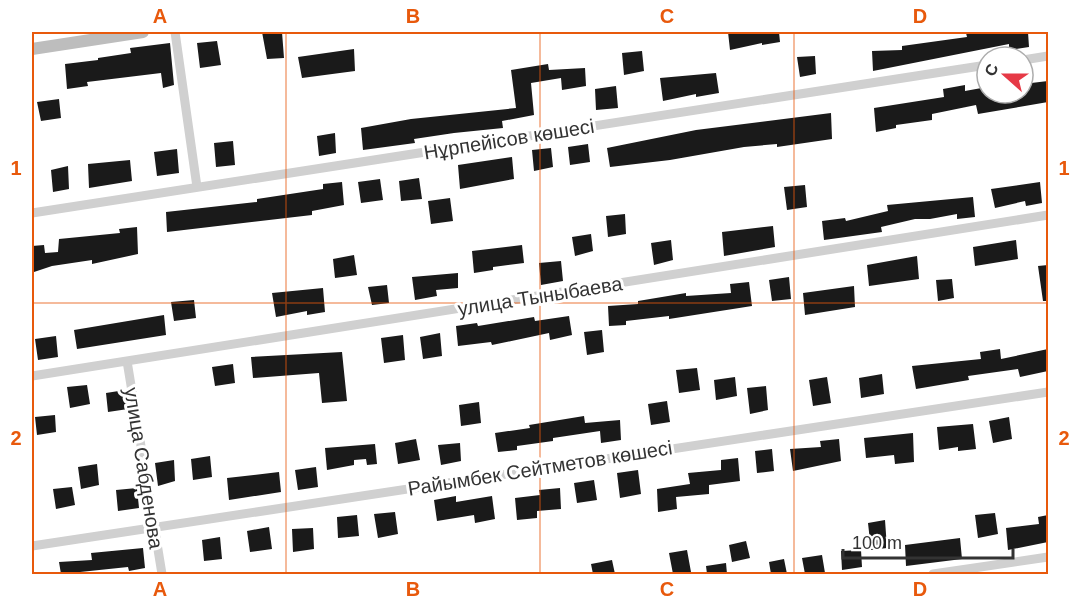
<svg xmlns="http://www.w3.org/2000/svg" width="1080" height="606" font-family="Helvetica,sans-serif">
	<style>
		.building { fill: #1a1a1a }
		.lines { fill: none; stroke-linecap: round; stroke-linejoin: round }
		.street { stroke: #d0d0d0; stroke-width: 9 }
		.secondary { stroke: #bdbdbd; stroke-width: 12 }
		.grid { fill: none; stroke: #e8590c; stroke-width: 1.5; stroke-opacity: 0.55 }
		.labels { text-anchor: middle; stroke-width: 6; stroke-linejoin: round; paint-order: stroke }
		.street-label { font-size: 20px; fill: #333; stroke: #fff }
		.neatline { fill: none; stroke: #e8590c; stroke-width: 2 }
		.grid-label { font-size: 20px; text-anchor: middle; font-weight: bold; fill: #e8590c }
	</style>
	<rect width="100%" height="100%" fill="#fff"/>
	<path class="building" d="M262 32H282L284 58 267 59Z
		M728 32H779L780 42 762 45V43L730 50Z
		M972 32H1028L1029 47 1009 50V44L873 71 872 51 902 50V46L967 37 966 33Z
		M217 41 221 65 200 68 197 43Z
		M170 43 174 85 163 88 161 73 87 82 88 86 67 89 65 64 98 60V58L131 53 130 48Z
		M354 49 355 71 302 78 298 57Z
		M642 51 644 71 624 75 622 53Z
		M815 56 816 74 800 77 797 57Z
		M548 64 549 70 585 68 586 86 562 90 561 78 531 83 534 115 502 121 503 128 454 133 414 139 415 143 363 150 361 128 411 119 516 108 511 70Z
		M716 73 719 93 696 97V94L663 101 660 78Z
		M1048 81V102L978 114 976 105 932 114V120L896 125V128L876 132 874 108 944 97 943 89 965 85V91L987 87V93H1023V84Z
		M616 86 618 108 596 110 595 89Z
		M59 99 61 118 41 121 37 102Z
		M831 113 832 139 777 147V144L744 147 670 160 610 167 607 148 696 130Z
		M335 133 336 153 319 156 317 136Z
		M233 141 235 165 216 167 214 143Z
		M588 144 590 162 570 165 568 147Z
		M551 148 553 167 534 171 532 150Z
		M177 149 179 173 157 176 154 152Z
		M512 157 514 179 460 189 458 165Z
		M130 160 132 181 89 188 88 164Z
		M68 166 69 189 53 192 51 170Z
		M419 178 422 199 401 201 399 181Z
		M380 179 383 200 361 203 358 182Z
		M342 182 344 205 312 211V215L167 232 166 212 257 202V199L323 189V184Z
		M1040 182 1042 203 1026 206 1025 201 995 208 991 189Z
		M805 185 807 207 787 210 784 187Z
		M973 197 975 217 957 219V214L930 219H915L881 227 882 232 824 240 822 221 845 218 846 221 888 211 887 205Z
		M450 198 453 221 431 224 428 201Z
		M625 214 626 234 608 237 606 216Z
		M773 226 775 247 724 256 722 232Z
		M137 227 138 254 92 264V260L52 266 34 272 32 246 44 245 45 253 58 252 59 239 120 233 119 229Z
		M591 234 593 251 575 256 572 237Z
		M671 240 673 260 654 265 651 243Z
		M1016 240 1018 259 975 266 973 247Z
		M522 245 524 263 493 267V270L474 273 472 251Z
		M354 255 357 275 335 278 333 259Z
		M917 256 919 279 869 286 867 265Z
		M561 261 563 281 541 285 539 263Z
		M1048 265V301H1043L1038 266Z
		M458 273V288L436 290 437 296 415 300 412 277Z
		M789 277 791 299 772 301 769 280Z
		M952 279 954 298 938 301 936 280Z
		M749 282 752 306 669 319V316L626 321V325L609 326 608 306 638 304V301L686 293V296L731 293 730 284Z
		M387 285 389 303 372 305 368 287Z
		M854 286 855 307 805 315 803 293Z
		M323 288 325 312 307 315V311L276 317 272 293Z
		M194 300 196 318 174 321 171 302Z
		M164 315 166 335 77 349 74 330Z
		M569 316 572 335 550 340 549 333 492 345 491 342 458 346 456 326 477 323 478 326 534 317 535 321Z
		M602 330 604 352 587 355 584 332Z
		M440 333 442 356 423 359 420 337Z
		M403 335 405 360 384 363 381 338Z
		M56 336 58 357 38 360 35 339Z
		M1000 349 1001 359 1048 349V371L1020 377 1018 369 968 376 969 380 916 389 912 366 981 359 980 352Z
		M342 352 347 401 322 403 319 373 253 378 251 357Z
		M233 364 235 383 215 386 212 367Z
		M697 368 700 390 679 393 676 370Z
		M882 374 884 394 861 398 859 378Z
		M735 377 737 396 716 400 714 380Z
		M827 377 831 403 813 406 809 380Z
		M87 385 90 404 70 408 67 387Z
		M766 386 768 410 750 414 747 388Z
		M125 390 128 409 108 412 106 393Z
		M667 401 670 422 651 425 648 404Z
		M479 402 481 423 461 426 459 405Z
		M55 415 56 432 37 435 35 417Z
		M584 416 585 423 620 420 621 440 601 443 600 431 553 438V441L517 446V450L498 452 495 433 530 428 529 425Z
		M1009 417 1012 439 993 443 989 421Z
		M973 424 976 449 958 451V447L939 450 937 427Z
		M913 433 914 462 895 464 894 455 866 458 864 438Z
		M416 439 420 460 398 464 395 443Z
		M839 439 841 461 793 471 790 449 821 447 820 441Z
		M460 443 461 461 441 465 438 445Z
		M375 444 377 464 367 465 366 459 354 460V465L327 470 325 448Z
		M772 449 774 471 757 473 755 451Z
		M210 456 212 477 193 480 191 459Z
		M738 458 740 481 709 485V494L676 497 677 509 658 512 657 489 690 484 688 473 721 470V460Z
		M174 460 175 481 158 486 155 463Z
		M97 464 99 485 81 489 78 467Z
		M316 467 318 487 298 490 295 470Z
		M638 470 641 494 620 498 617 473Z
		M279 472 281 492 229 500 227 478Z
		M594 480 597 500 577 503 574 483Z
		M72 487 75 505 56 509 53 489Z
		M137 488 139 508 118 511 116 490Z
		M560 488 561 509 537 511V518L517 520 515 498 540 495 539 490Z
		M456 496V502L492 496 495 519 475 523 474 515 437 521 434 500Z
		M395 512 398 534 378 538 374 514Z
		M995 513 998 534 978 538 975 515Z
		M357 515 359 536 338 538 337 517Z
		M1048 515V542L1008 550 1006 528 1039 524 1038 517Z
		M885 520 887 548 871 550 868 523Z
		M269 527 272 549 250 552 247 531Z
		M313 528 314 549 293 552 292 529Z
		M220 537 222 559 204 561 202 540Z
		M960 538 962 559 906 566 905 545Z
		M746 541 750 558 732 562 729 545Z
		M143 548 145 568 129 571 128 567 61 574 59 562 92 560 91 553Z
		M687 550 691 572 673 574 669 553Z
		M861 550 862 567 842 570 841 551Z
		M822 555 825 573 805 574 802 558Z
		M784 559 787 574H771L769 562Z
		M612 560 615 574H593L591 564Z
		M726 563 727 574H707L706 566Z"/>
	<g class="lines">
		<path class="street" d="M175 32 197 187
			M1023 60 1048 56
			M32 213 987 65
			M127 361 162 574
			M32 376 1048 215
			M32 546 1048 392
			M933 574 1048 557"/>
		<path class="secondary" d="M32 49 143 32"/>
	</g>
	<path class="grid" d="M286 32V574M540 32V574M794 32V574M32 303H1048"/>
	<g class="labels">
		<g class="street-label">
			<text transform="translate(509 139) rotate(-9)" y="7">Нұрпейісов көшесі</text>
			<text transform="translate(540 296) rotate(-9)" y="7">улица Тыныбаева</text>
			<text transform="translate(144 468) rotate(81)" y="7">улица Сабденова</text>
			<text transform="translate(540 468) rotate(-9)" y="7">Райымбек Сейтметов көшесі</text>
		</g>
	</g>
	<rect width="1080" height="606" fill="none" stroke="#ffffff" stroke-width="66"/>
	<g transform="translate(1005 75) rotate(291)"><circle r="28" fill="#ffffff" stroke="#adadad" stroke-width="1.5"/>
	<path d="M0-4.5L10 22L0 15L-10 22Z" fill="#e63946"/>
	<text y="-9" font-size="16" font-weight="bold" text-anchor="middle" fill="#333333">С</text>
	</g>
	<path d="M843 549v9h170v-9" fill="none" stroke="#333333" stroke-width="3"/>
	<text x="852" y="549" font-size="18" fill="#333333" stroke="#ffffff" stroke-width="4.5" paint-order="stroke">100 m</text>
	<rect x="33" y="33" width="1014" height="540" class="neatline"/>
	<g class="grid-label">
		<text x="160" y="23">A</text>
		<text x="413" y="23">B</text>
		<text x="667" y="23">C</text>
		<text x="920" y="23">D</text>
		<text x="16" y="175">1</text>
		<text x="1064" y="175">1</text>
		<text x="16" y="445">2</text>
		<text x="1064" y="445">2</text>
		<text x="160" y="596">A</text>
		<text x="413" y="596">B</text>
		<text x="667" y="596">C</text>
		<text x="920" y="596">D</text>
	</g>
</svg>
